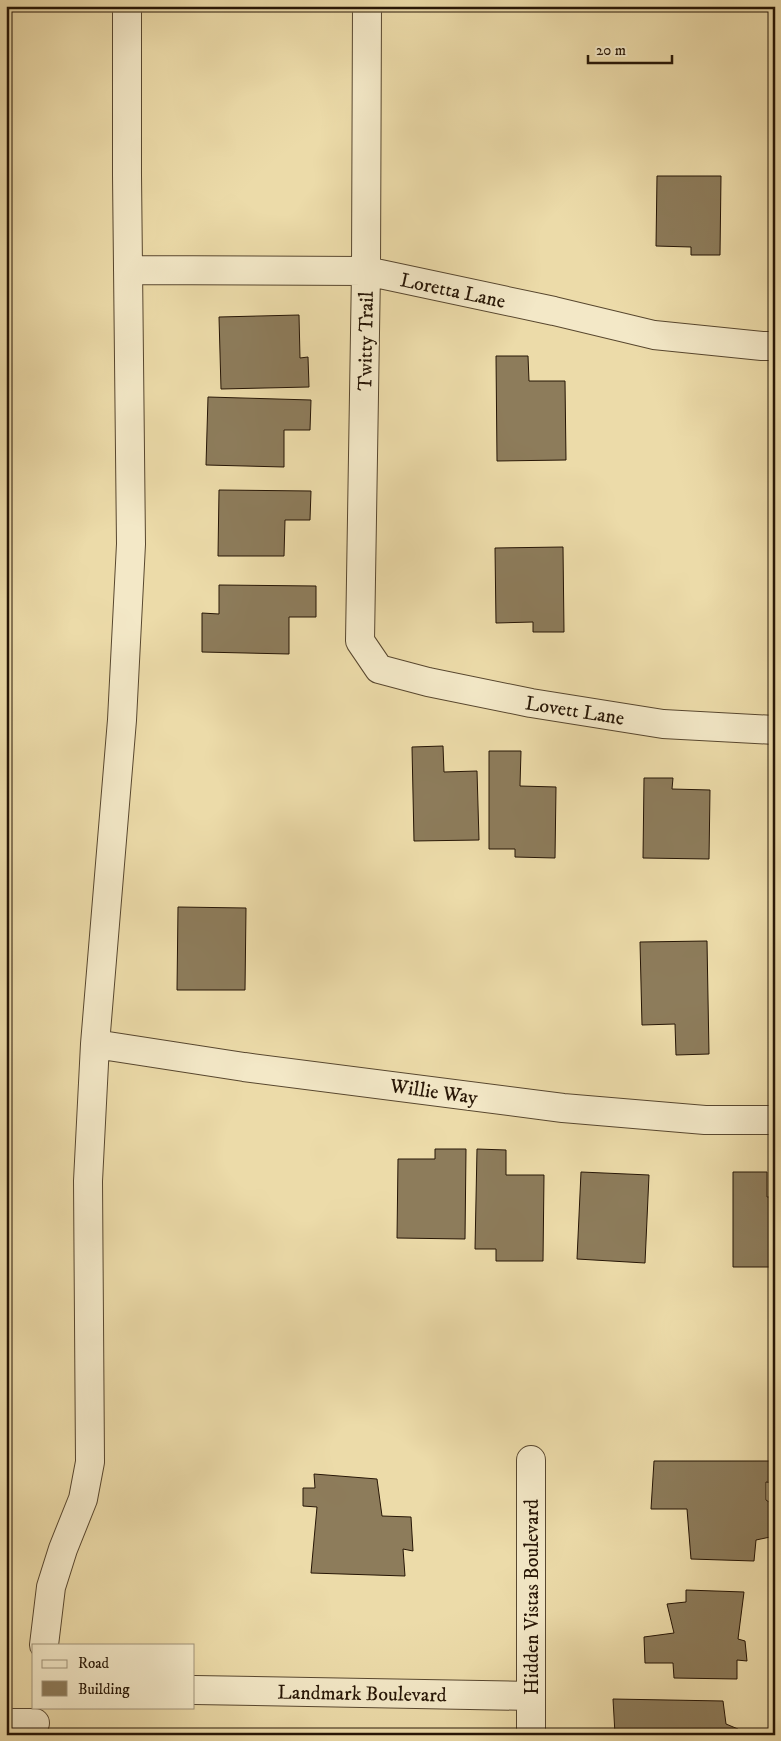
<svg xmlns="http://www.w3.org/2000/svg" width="781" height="1741" font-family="'IM FELL DW Pica',serif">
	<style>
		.building { fill: #8d7c5b; stroke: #271606 }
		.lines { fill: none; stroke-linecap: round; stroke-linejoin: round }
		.minor-casing { stroke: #58472f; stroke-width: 30 }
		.minor { stroke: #f3e8c7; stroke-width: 28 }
		.labels { text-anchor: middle; stroke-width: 4; stroke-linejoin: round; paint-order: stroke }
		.street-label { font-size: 20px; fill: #271606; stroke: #f3e8c7 }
	</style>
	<rect width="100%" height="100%" fill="#ecdba9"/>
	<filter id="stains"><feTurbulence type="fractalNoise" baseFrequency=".004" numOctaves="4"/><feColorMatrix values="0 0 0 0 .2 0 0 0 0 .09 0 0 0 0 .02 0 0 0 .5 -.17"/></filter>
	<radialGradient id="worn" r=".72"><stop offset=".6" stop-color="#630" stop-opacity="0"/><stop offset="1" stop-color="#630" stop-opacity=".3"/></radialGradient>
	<path class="building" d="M657 176H721L720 255H691V247L656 246Z
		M299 315 300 358 308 357 309 387 221 389 219 317Z
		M496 356H528L529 381H565L566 460 497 461Z
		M208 397 311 400 310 430H284V467L206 465Z
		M219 490 311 491 310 520H285L284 556H218Z
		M563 547 564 632H533V622L496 623 495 548Z
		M219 585 316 586V617H289V654L202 652V613L219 614Z
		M443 746 444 772 477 771 479 840 414 841 412 747Z
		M489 751H521L520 786 556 787 555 858 515 857V849H489Z
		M644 778H673L672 789 710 790 709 859 643 858Z
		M178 907 246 908 245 990H177Z
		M707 941 709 1054 676 1055 675 1024 642 1025 640 942Z
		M435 1149H466L465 1239 397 1238 398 1159H435Z
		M477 1149 506 1150V1175H544L543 1261H496V1249H475Z
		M581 1172 649 1175 645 1263 577 1259Z
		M733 1172H767V1197H775V1267H733Z
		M654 1461H773L775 1483 766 1482V1500L775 1506V1536L756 1540 754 1561 691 1559 687 1509H651Z
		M314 1474 377 1479 382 1516 411 1517 413 1551 403 1549 405 1576 311 1573 317 1507 303 1506V1488H315Z
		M686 1590 744 1592 738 1639 745 1641 747 1661 737 1660V1679L674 1678 673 1663H645L644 1637 674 1633 667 1604 686 1602Z
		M613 1699 723 1701 726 1724 738 1729V1735H662V1731L615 1734Z"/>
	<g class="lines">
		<g class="minor-casing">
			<path id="minor" d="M367 6 366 271 360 641 379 669 428 682 531 703 663 724 775 730
				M128 270 366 271 554 311 654 335 762 346H775
				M95 1044 244 1067 563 1108 705 1120H775
				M44 1645 51 1587 63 1549 83 1499 90 1462 88 1181 95 1044 122 720 131 544 127 175V6
				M194 1690 531 1696
				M6 1723H35
				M531 1735V1460"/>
		</g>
		<use href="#minor" class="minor"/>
	</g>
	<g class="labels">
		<g class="street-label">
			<text transform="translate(453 290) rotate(12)" y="7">Loretta Lane</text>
			<text transform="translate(365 341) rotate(-89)" y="7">Twitty Trail</text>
			<text transform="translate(575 710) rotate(9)" y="7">Lovett Lane</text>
			<text transform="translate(434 1091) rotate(8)" y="7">Willie Way</text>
			<text transform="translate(531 1597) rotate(-90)" y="7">Hidden Vistas Boulevard</text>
			<text transform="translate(362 1693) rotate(1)" y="7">Landmark Boulevard</text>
		</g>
	</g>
	<rect width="781" height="1741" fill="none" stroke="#ecdba9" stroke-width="25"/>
	<rect x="8" y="8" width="766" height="1726" fill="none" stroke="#271606" stroke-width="2.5"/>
	<rect x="12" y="12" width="756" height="1716" fill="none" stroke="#271606"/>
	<rect x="32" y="1644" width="162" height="65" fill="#f3e8c7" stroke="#a1947a"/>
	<rect x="42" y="1660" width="25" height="8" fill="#f3e8c7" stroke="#a1947a"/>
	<text x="78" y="1668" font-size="15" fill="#271606">Road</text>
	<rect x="42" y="1681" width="25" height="15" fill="#8d7c5b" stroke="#a1947a"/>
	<text x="78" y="1694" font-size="15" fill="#271606">Building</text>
	<path d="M588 55v8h84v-8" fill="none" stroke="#271606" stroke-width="2.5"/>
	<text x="596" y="55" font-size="15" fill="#271606" stroke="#f3e8c7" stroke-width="4" paint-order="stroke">20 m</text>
	<rect width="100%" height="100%" filter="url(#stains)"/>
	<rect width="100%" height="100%" fill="url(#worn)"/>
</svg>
